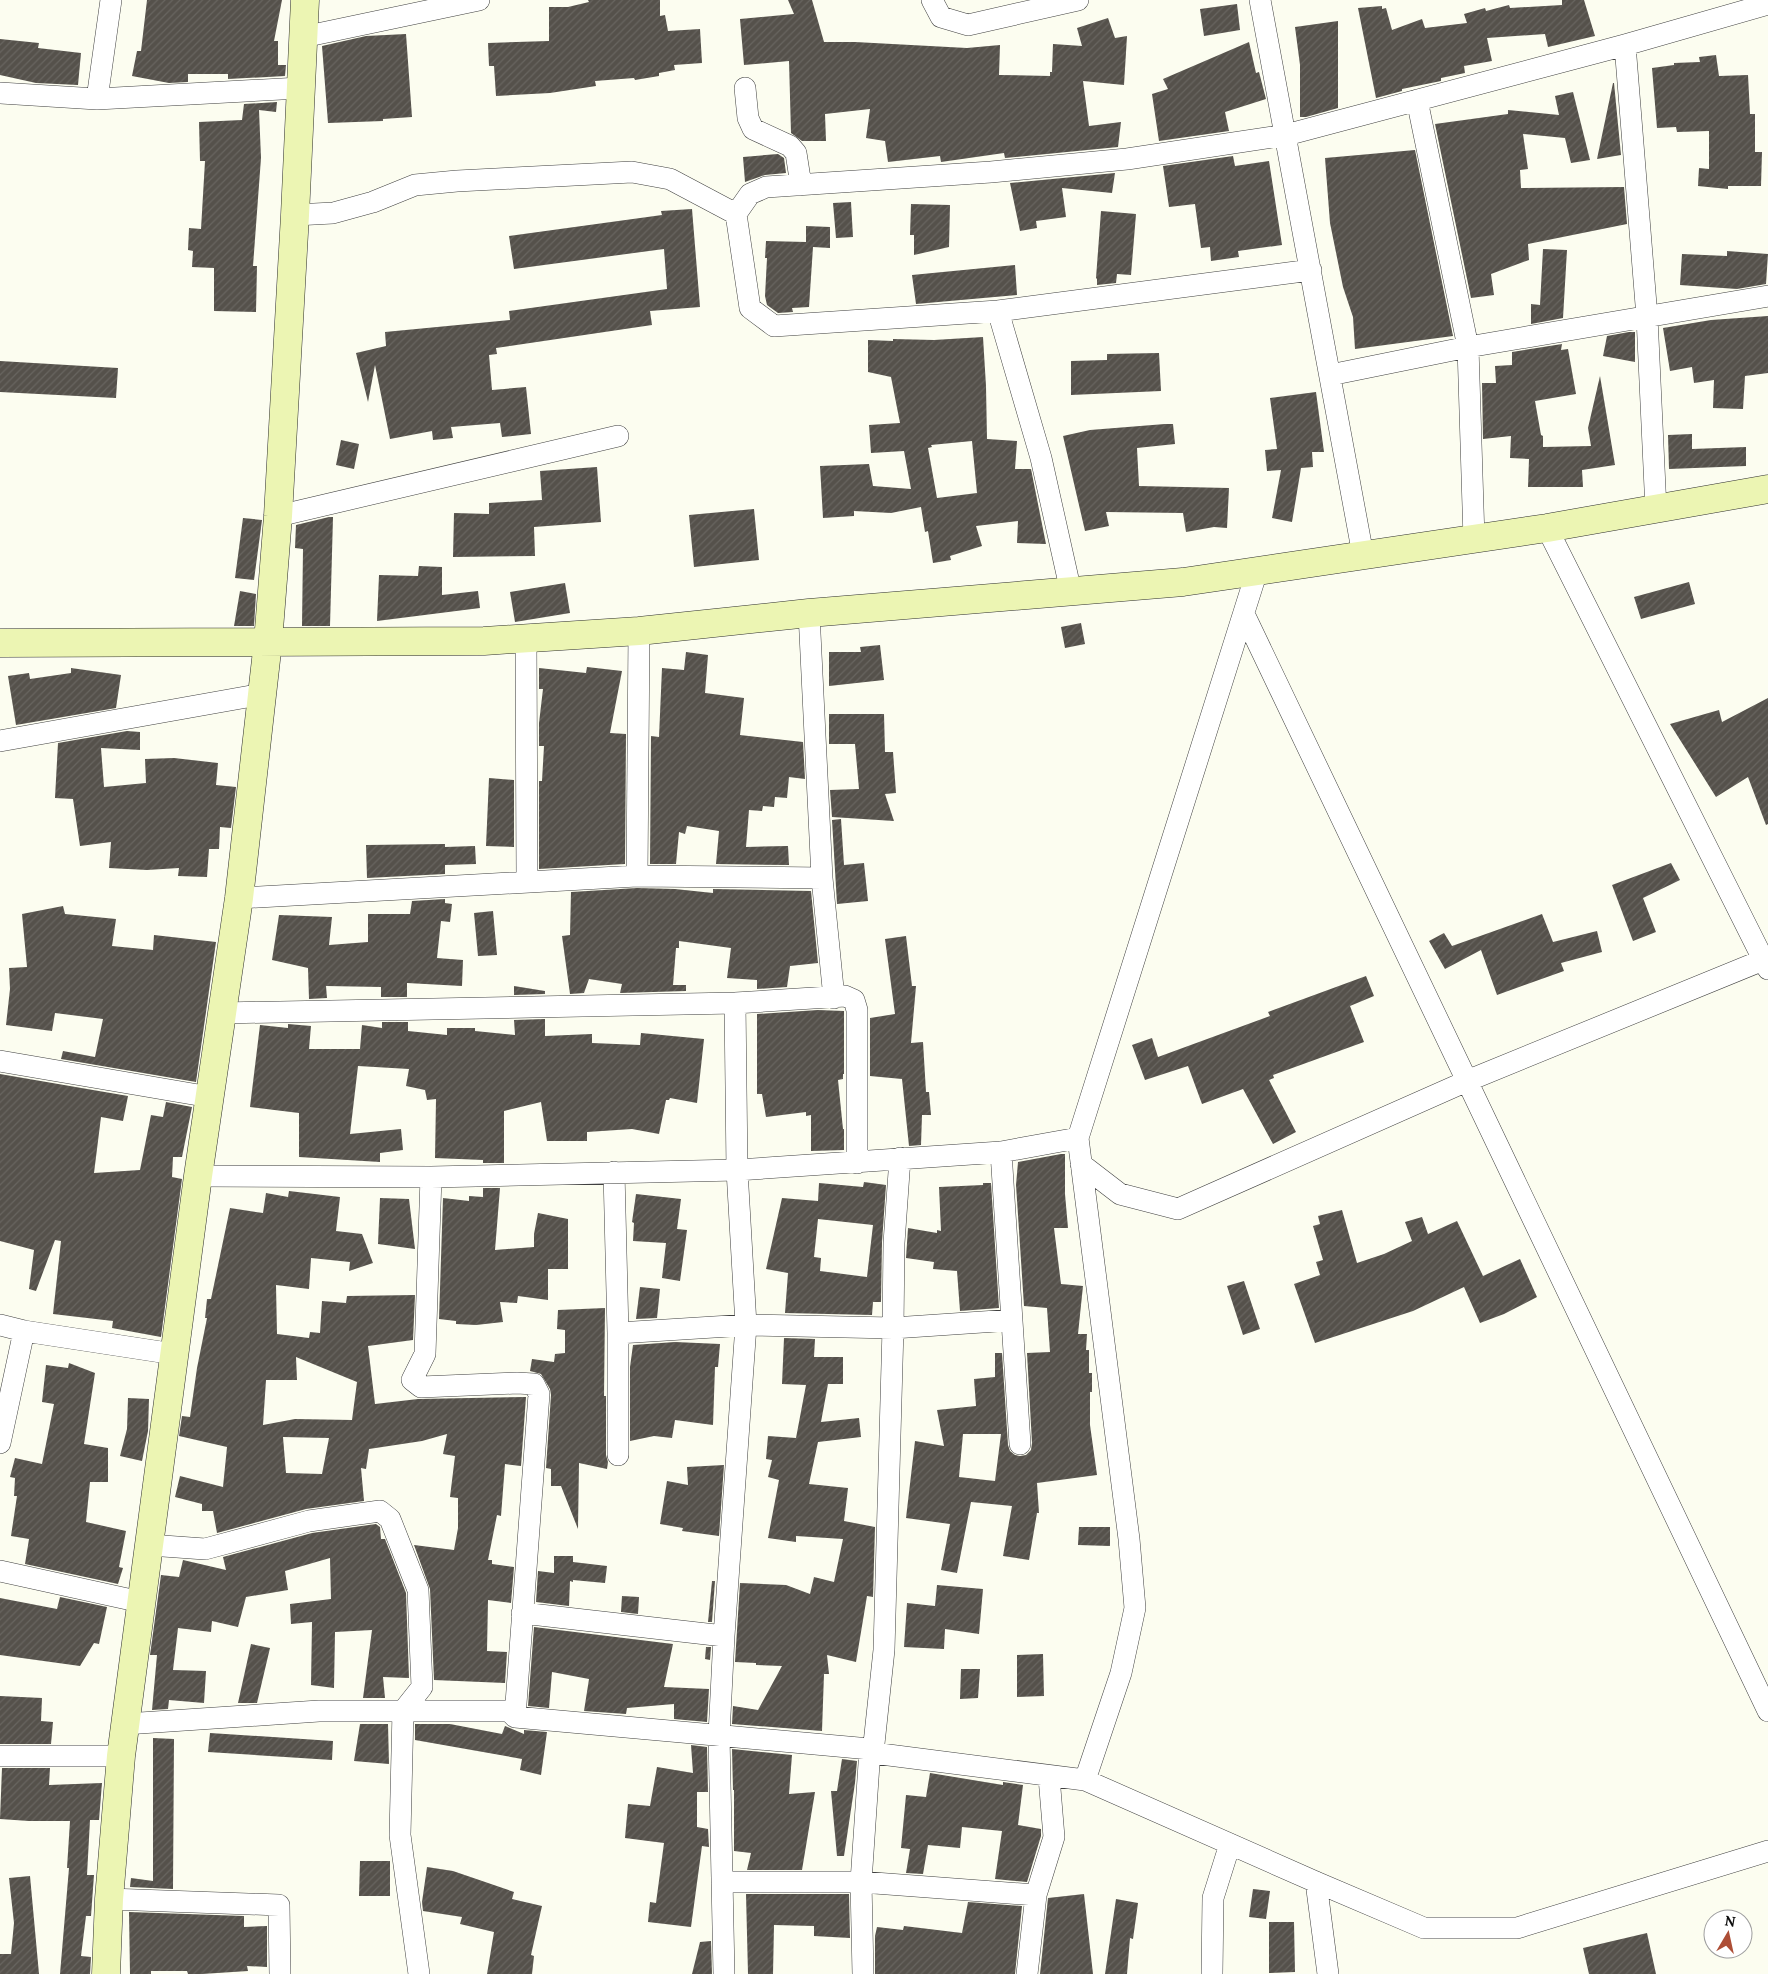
<svg xmlns="http://www.w3.org/2000/svg" width="1768" height="1974" font-family="Lora,serif">
	<style>
		.building { fill: url(#building-hatch); fill-rule: evenodd }
		.lines { fill: none; stroke-linecap: round; stroke-linejoin: round }
		.street-casing { stroke: #404040; stroke-width: 22 }
		.secondary-casing { stroke: #2f2f2f; stroke-width: 29 }
		.street { stroke: #fff; stroke-width: 21 }
		.secondary { stroke: #ecf5b3; stroke-width: 28 }
	</style>
	<defs>
		<pattern id="building-hatch" width="6" height="6" patternUnits="userSpaceOnUse" patternTransform="scale(1.25)"><rect width="6" height="6" fill="#55514b"/><path d="M-1 1l2-2M0 6l6-6M5 7l2-2" fill="none" stroke="#686560"/></pattern>
	</defs>
	<rect width="100%" height="100%" fill="#fcfdf0"/>
	<path class="building" d="M147 0H282L274 41H278V65H286L285 76 228 79V74H188V82L169 83 132 76 137 51H141Z
		M588 0H660V16L665 15 668 31 700 29 702 63 674 65 675 70 659 73V76L635 80 634 78 595 81 596 86 550 93 496 96 494 66H489L488 43 549 41V7H568L589 2Z
		M788 0H812L824 42H855L967 48 1000 45 999 75 1050 76V72H1052L1053 44 1082 46 1077 28 1108 18 1115 38 1127 36 1124 85 1083 81 1089 126 1121 122 1118 147 1005 158 1004 153 941 162 940 156 888 162 885 141 866 138 870 109 825 114 826 141H802L791 133 789 61 744 65 740 19 794 14Z
		M1562 0H1584L1595 36 1548 47 1545 34 1487 38 1492 61 1464 66 1465 73 1441 78V81L1402 89V91L1376 98 1358 8 1382 6V9L1386 8 1392 30 1422 19 1425 28 1467 23 1464 14 1485 8 1486 11 1509 5 1510 8 1562 5Z
		M1237 4 1240 30 1204 36 1200 9Z
		M1338 21V108L1306 117H1300V65L1295 27Z
		M406 34 412 117 383 119V121L328 123 322 46 366 36Z
		M0 39 39 43 38 48 81 53 78 85 36 83 0 75Z
		M1249 42 1256 73 1259 72 1266 99 1225 112 1229 131 1159 141 1152 94 1168 89 1163 79Z
		M1716 55 1719 76 1748 75 1750 114H1755V152H1762L1761 186H1728V189L1698 186 1699 168 1709 169V131L1677 132 1676 127 1657 128 1652 68 1674 65V63L1700 62 1699 57Z
		M1614 83 1621 155 1597 159 1613 83Z
		M1573 92 1590 160 1571 163 1565 138 1523 134 1528 169 1520 170 1521 188 1624 187 1627 224 1528 244 1529 260 1491 274 1494 295 1471 298 1435 124 1508 114V110L1559 115 1555 96Z
		M277 102 276 112 259 110 261 158 253 266H257L256 312 214 311V268L192 267 193 251 188 250 189 228 201 229 205 161H200L199 122 242 120 244 104Z
		M1415 150 1453 336 1355 349 1353 317 1343 287 1330 223 1325 158Z
		M778 154 784 158 786 173 765 175 745 182 743 157Z
		M1233 156 1235 166 1269 161 1282 245 1238 251 1239 257 1211 261 1210 247 1201 248 1195 204 1169 207 1163 166Z
		M1115 173 1112 193 1062 188 1066 217 1036 221 1037 228 1020 231 1010 183Z
		M851 202 853 237 836 238 833 203Z
		M911 204 950 205 949 247 914 255V235H910Z
		M692 209 700 307 650 311 652 325 496 348 497 354 489 355 492 390 526 387 531 434 502 437 500 423 451 427 453 438 433 440 432 431 390 439 375 365 368 402 356 353 386 346 385 332 510 320 509 311 667 289 664 249 514 269 509 236 662 215 661 211Z
		M1101 211 1136 214 1131 275 1117 274 1116 283 1097 285V279L1096 278Z
		M806 226 830 227V248L813 247 809 307 792 308 793 312 778 313 767 305 765 296 767 258H765L766 241 806 242Z
		M1543 249 1567 250 1563 318 1531 324V304L1540 305Z
		M1727 251 1768 254 1766 284 1737 289 1680 285 1682 254 1727 256Z
		M1015 265 1017 295 916 304 912 275Z
		M1768 316V373L1745 376 1743 409 1713 408 1714 380 1694 383 1692 367 1670 371 1663 328 1711 320Z
		M1629 332H1635V362L1603 356 1607 336Z
		M983 337 986 386 987 439 1017 441 1015 469H1031L1046 544 1017 543 1018 521 976 526 982 546 950 556 951 560 933 563 928 531 925 532 921 507 891 513 854 511V516L823 518 820 466 869 464 873 486 911 489 904 451 871 453 869 425 900 423 891 377 868 372V340L893 341V339L934 340ZM972 441 977 493 937 498 928 448 932 447 931 445Z
		M1562 344 1561 350 1568 349 1576 394 1535 401 1541 435 1543 436V447L1591 446 1588 428 1600 376 1615 465 1582 470 1583 487H1528L1529 459 1510 458 1511 436 1483 439 1482 383H1496L1495 366 1512 365V352Z
		M1159 353 1161 391 1071 395V361L1107 360V354Z
		M0 361 118 368 116 398 0 392Z
		M1316 392 1324 452H1312L1313 467 1301 468 1292 522 1272 518 1281 470 1267 471 1265 450 1277 449 1270 398Z
		M1165 424H1173L1175 444 1137 448 1139 486 1229 488 1227 528 1214 527 1186 532 1183 513 1106 512 1109 526 1085 531 1063 436 1090 430Z
		M1692 434V449L1746 447V466L1669 469 1668 435Z
		M341 440 359 444 354 469 336 465Z
		M597 467 601 522 534 527 535 556 453 557 454 513 489 514V503L542 500 540 471Z
		M754 509 759 560 694 567 689 515Z
		M329 517H333L330 626H302L303 549 295 548 296 525Z
		M243 518 262 520 254 580 235 578Z
		M419 566 442 567V595L478 591 480 608 377 621 379 575 418 576Z
		M1689 582 1695 604 1641 619 1634 597Z
		M565 583 570 613 515 622 510 592Z
		M240 591 256 594 254 626H234Z
		M1081 623 1085 644 1065 648 1061 627Z
		M880 645 884 680 829 686V652H861L860 647Z
		M686 652 708 655 705 693 744 698 740 735 803 742 805 779 789 777 787 798 775 797 774 807 763 806 762 811 749 810 746 847 788 846 789 865 716 864 719 831 687 826 685 834 679 832 676 864H650L651 736 659 737 662 668 684 670Z
		M587 667 622 671 610 733 626 734 625 864 539 869V781H542L544 746H539V723L543 689H539V668L586 673Z
		M71 668 121 675 116 708 16 725 8 676 29 673 30 679 71 673Z
		M1768 698V824L1766 825 1748 777 1716 797 1670 724 1719 710 1722 722Z
		M829 714H884L885 752H893L896 793 885 794 894 821 832 817 830 790 859 789 855 744H829Z
		M127 731 140 732V750L101 748 104 787 146 783 145 759 174 758 218 763 216 785 236 787 231 828 220 827 219 849H209L207 877 178 876 179 868 147 870 109 868 111 842 80 846 73 799 55 798 58 743Z
		M489 778 514 780V847L486 846Z
		M841 819 844 865 864 863 868 901 837 904 832 820Z
		M445 844V847L475 846 476 864 445 865V874L367 878 366 845Z
		M1671 863 1680 880 1643 898 1656 932 1633 941 1612 885Z
		M637 888 675 889 713 893V889L811 891 818 963 790 966 787 987 757 989V980L727 978 731 948 679 941V948H676L673 985H686V991L620 993 622 984 589 979 584 993 570 994 562 936 570 935 571 892Z
		M445 899V903L452 904 450 922 441 921 437 958 463 960 462 986 407 983V997H381V987L326 986 327 998 309 999 308 968 272 960 279 915 332 917 329 945 368 942V914H410L412 901Z
		M63 906 65 914 116 919 112 946 153 950 154 935 216 942 196 1082 61 1059 63 1051 95 1057 103 1019 55 1013 52 1031 6 1025 10 989 9 968 27 967 22 914Z
		M493 911 497 955 478 956 474 913Z
		M1542 914 1553 942 1597 931 1602 952 1561 963 1564 971 1497 995 1481 950 1445 969 1429 941 1444 933 1452 946Z
		M906 936 912 986H916L911 1043 923 1042 926 1092H929L931 1115H922L921 1145 909 1146 902 1079 870 1076V1018L895 1014 885 939Z
		M1366 976 1374 996 1350 1006 1364 1042 1273 1075 1274 1078 1269 1080 1296 1132 1273 1144 1243 1089 1202 1104 1188 1066 1145 1080 1132 1045 1152 1038 1158 1057 1270 1016 1268 1012Z
		M514 986 545 991V994L514 995Z
		M818 1010 844 1011V1074H843V1079L838 1080 843 1129H844V1150L811 1151V1115L806 1116V1112L766 1117 762 1094H757V1014Z
		M545 1019V1036L592 1034V1043L640 1045 641 1033 704 1039 697 1103 670 1098 669 1100H666L659 1134 632 1129 587 1132V1141H547L541 1102 504 1111V1163H483V1160L435 1158 436 1099 427 1100 425 1090 406 1086 409 1069 358 1066 350 1134 401 1129 403 1150 380 1153V1162L299 1157V1113L250 1107 260 1025 288 1028V1024L311 1026 309 1049H360L362 1025 382 1028V1022H408V1031L447 1035V1028H475V1031L515 1035 514 1020Z
		M0 1074 128 1096 123 1121 101 1117 94 1173 140 1170 151 1115 163 1117 166 1102 192 1107 182 1157H173L172 1177 182 1179 161 1337 112 1328 113 1321 53 1314 61 1241 55 1240 36 1291 29 1289 34 1250 0 1241Z
		M1061 1154H1065V1194L1068 1228H1054L1061 1284 1083 1286 1078 1334H1087L1086 1350H1089V1373H1092V1392H1090V1425L1097 1475 1037 1483 1039 1513H1037L1029 1560 1003 1556 1012 1506 971 1502 957 1573 941 1570 950 1524 906 1518 915 1441 944 1446 937 1410 976 1406 974 1379 995 1377V1353H1002L1008 1445 1010 1451 1015 1455 1020 1456 1026 1455 1031 1450 1032 1443 1027 1353 1050 1352 1047 1308 1024 1306 1016 1185 1018 1162ZM963 1434H1001L995 1481 959 1477Z
		M864 1182 886 1185 882 1242 881 1302H873L872 1315 785 1313 788 1273 766 1269 782 1198 818 1201 819 1183 863 1187ZM818 1219 873 1225 867 1277 820 1271 821 1258 814 1257Z
		M983 1183H991L999 1308 960 1311 957 1271 933 1269 934 1262 906 1258 908 1228 937 1233V1230L941 1231 939 1187 983 1185Z
		M483 1188H500L495 1250 534 1247V1234L538 1213 568 1219V1269H548V1300L518 1296 517 1303 500 1302 503 1322 476 1325 456 1324V1321L439 1319 443 1198 469 1201V1196L483 1197Z
		M289 1191 340 1197 336 1231 362 1234 373 1263 349 1271 350 1262 311 1258 309 1289 276 1285 277 1334 309 1338 310 1332 320 1333 322 1301 346 1303 347 1296 415 1295 413 1340 368 1346 375 1404 418 1399 526 1397 521 1466 505 1464 501 1516 497 1515 488 1560H492V1564L514 1567 511 1603 488 1600 487 1651 507 1652 505 1683 434 1680 430 1589 414 1545 454 1550 458 1528V1498L450 1497 455 1456 443 1454 447 1434 422 1441 369 1449 366 1469 361 1468 364 1501 306 1509 217 1533 213 1511H202V1504L175 1497 180 1476 223 1487 227 1447 179 1436 182 1416 190 1417 197 1368 207 1318H205L207 1299H211L230 1208 263 1213 266 1193 288 1197ZM296 1357 357 1382 352 1420 295 1419 263 1425 266 1380H297ZM283 1437 329 1438 322 1474 286 1473Z
		M636 1194 681 1199 677 1229 687 1230 680 1281 662 1278 666 1243 633 1241 634 1223 632 1222Z
		M380 1198 409 1199 415 1249 378 1244Z
		M1342 1210 1357 1263 1384 1254 1412 1241 1405 1222 1422 1217 1428 1234 1457 1221 1483 1276 1520 1259 1537 1297 1504 1314 1480 1323 1464 1287 1413 1311 1315 1343 1294 1284 1320 1275 1316 1262 1323 1260 1313 1226 1320 1224 1318 1216Z
		M1244 1281 1260 1329 1243 1335 1227 1286Z
		M640 1287 660 1289 657 1318 636 1319Z
		M605 1308 604 1396H606V1455L608 1462 607 1469 579 1463 578 1529 561 1486H551V1469L546 1468 551 1395 550 1389 541 1374 530 1371 532 1359 554 1362 555 1354 565 1353V1330L557 1329 558 1310Z
		M784 1338 815 1339 814 1357H843V1384H828L821 1422 859 1418 861 1437 818 1442 809 1484 848 1488 844 1521 875 1527 873 1597 867 1596 856 1662 827 1655 829 1674H824L822 1731 732 1724 733 1706 758 1710 782 1666 756 1665V1663L735 1662 740 1583 786 1585 810 1594 814 1577 834 1582 843 1539 796 1536V1542L768 1538 779 1480 768 1477 772 1460 766 1459 768 1436 796 1438 806 1385 782 1384Z
		M675 1342 720 1344 718 1367H715L713 1425 675 1420 672 1438 654 1436 630 1441V1367L633 1345Z
		M69 1363 95 1373 84 1444 108 1448V1482H90L86 1522 126 1531 119 1567 123 1568 118 1584 25 1564 29 1539 11 1536 17 1496H14L15 1478 10 1477 15 1458 42 1464 54 1404 42 1402 46 1365 68 1368Z
		M128 1398 149 1399 148 1431 142 1461 120 1456 127 1429Z
		M724 1465 719 1536 682 1531 683 1528 660 1524 667 1481 688 1485 687 1467Z
		M376 1524 380 1527 381 1539H385L406 1593 409 1678 383 1677 385 1698H363L372 1630 335 1632 334 1688 311 1685 312 1622 291 1624 290 1604 331 1599 330 1558 285 1571 288 1590 246 1597 238 1627 212 1621 211 1632 178 1628 173 1670 206 1671 204 1703 169 1700 168 1709 152 1710 157 1655H150L161 1575 179 1577 183 1560 226 1570 223 1557 312 1533Z
		M1079 1527H1110V1546L1078 1545Z
		M554 1556H573V1562L607 1566 605 1583 573 1580V1582L570 1581 569 1606 536 1602 538 1571 554 1573Z
		M712 1581H715L712 1622H708Z
		M937 1585 983 1589 979 1634 945 1629 944 1649 904 1647 907 1603 935 1606Z
		M622 1596 639 1597 638 1614 621 1612Z
		M60 1597 107 1607 99 1644 94 1643 80 1666 0 1655V1598L57 1609Z
		M534 1627 673 1644 664 1687 709 1689 707 1722 674 1719V1704L627 1708 626 1714 584 1711 589 1679 552 1672 549 1708 528 1706Z
		M251 1644 270 1648 257 1703H238Z
		M706 1647H711L710 1660 705 1659Z
		M1043 1654 1044 1696 1017 1697V1655Z
		M961 1669H980L978 1698 960 1699Z
		M0 1696 42 1698 41 1721 53 1722 51 1744H0Z
		M360 1724H388L389 1764 354 1761Z
		M415 1724H450L502 1734 505 1726 524 1734V1730L547 1732 541 1775 520 1770 522 1759 415 1740Z
		M210 1733 333 1741 332 1760 208 1752Z
		M153 1738 174 1739 173 1889 130 1887 131 1878 153 1881Z
		M691 1745 707 1747 708 1792H697V1827L708 1829 709 1847 702 1846 691 1927 648 1922 650 1902 656 1903 664 1843 625 1838 628 1804 650 1806 657 1767 693 1773Z
		M732 1749 792 1755 789 1794 815 1792 802 1870H747L751 1853 734 1851V1790H733Z
		M842 1759 857 1761 855 1783 844 1856H837L831 1791H837Z
		M2 1768H50L49 1785 102 1783 99 1820H90L87 1875H94L91 1916H86L81 1956 91 1957 90 1974H60L69 1868H67L70 1821H29L0 1819Z
		M930 1773 1003 1785V1782L1023 1785 1018 1825 1041 1829V1836L1027 1882 995 1879 1002 1831 962 1827 960 1848 928 1845 923 1874 906 1873 910 1849 901 1848 906 1795 926 1797Z
		M360 1861H390V1896H359Z
		M427 1867 453 1871 514 1892 512 1899 542 1906 531 1955 534 1956 532 1974H487L494 1932 460 1924 462 1917 423 1911 422 1902Z
		M30 1876 39 1974H0V1954H11L14 1923 9 1878Z
		M1253 1889 1270 1891 1266 1919 1249 1917Z
		M746 1894H849L850 1938 814 1936V1926L774 1925 773 1974H748Z
		M1084 1894 1093 1974H1040L1048 1898Z
		M1116 1899 1138 1903 1133 1939 1130 1938 1127 1974H1105Z
		M968 1902 1022 1906 1015 1974H875V1936L877 1927 903 1930 904 1926 962 1933Z
		M129 1912 244 1916V1927L267 1926V1967L247 1966 248 1971 202 1974H188L187 1971H151V1974H130Z
		M1269 1922H1294L1295 1972 1269 1973Z
		M1647 1933 1656 1974H1589L1583 1948Z
		M711 1941 712 1974H692L700 1942Z"/>
	<g class="lines">
		<g class="street-casing">
			<path id="street" d="M932 0 941 17 968 25 1078 0
				M1260 0 1363 555
				M303 37 479 0
				M1625 45 1647 317 1656 510
				M745 88 748 118 753 129 790 146 796 153 801 185
				M0 93 97 99 300 88
				M97 99 111 0
				M1417 100 1468 347 1474 539
				M295 215 333 213 373 202 415 185 457 181 632 172 670 179 736 214
				M1311 270 998 311 774 326 750 308 736 214 750 194 766 187 991 172 1127 159 1286 135 1625 45 1768 4
				M998 311 1041 458 1071 592
				M1330 375 1468 347 1768 296
				M278 516 618 436
				M1547 528 1768 969
				M809 613 822 878 834 998
				M1244 614 1768 1711
				M526 638 527 880
				M0 741 263 694
				M637 876 639 631
				M239 898 637 876 822 878
				M223 1013 735 1003 845 996 854 1000 857 1010V1163
				M0 1061 210 1097
				M1001 1152 1020 1444
				M1081 1164 1120 1194 1178 1209 1467 1081 1768 958
				M614 1172 618 1333V1455
				M198 1176 431 1177 737 1170 1001 1152 1078 1138
				M431 1177 425 1354 412 1380 421 1387 517 1383 534 1384 539 1394 515 1717
				M0 1325 24 1331 174 1354
				M618 1333 746 1325 893 1328 1012 1320
				M0 1443 24 1331
				M149 1545 205 1549 309 1521 380 1511 390 1519 418 1590 422 1687 403 1711 400 1835 419 1974
				M0 1571 141 1602
				M522 1613 724 1636
				M125 1724 319 1711H509L515 1717 870 1749 873 1753 1085 1780 1121 1673 1135 1608 1129 1539 1078 1138 1257 571
				M873 1753 884 1650 893 1328 894 1243 900 1158
				M0 1756H121
				M1085 1780 1316 1882 1424 1928H1517L1768 1851
				M722 1882H861L1036 1895
				M1316 1882 1328 1974
				M109 1899 279 1905 280 1974
				M724 1974 719 1735 724 1636 746 1325 737 1170 735 1003
				M863 1974 861 1882 870 1749
				M1027 1974 1036 1895 1054 1837 1049 1777
				M1212 1974 1213 1898 1230 1844"/>
		</g>
		<g class="secondary-casing">
			<path id="secondary" d="M0 643 484 641 639 631 809 613 1183 582 1547 528 1768 489
				M106 1974 109 1899 121 1756 198 1176 239 898 268 642 278 516 295 215 305 0"/>
		</g>
		<use href="#street" class="street"/>
		<use href="#secondary" class="secondary"/>
	</g>
	<g transform="translate(1728 1934) rotate(9)"><circle r="24" fill="#ffffff" stroke="#9e9e9e"/>
	<path d="M0-4L9 19L0 12L-9 19Z" fill="#ad4e36"/>
	<text y="-8" font-size="14" font-weight="bold" text-anchor="middle" fill="#0d0d0d">N</text>
	</g>
</svg>
